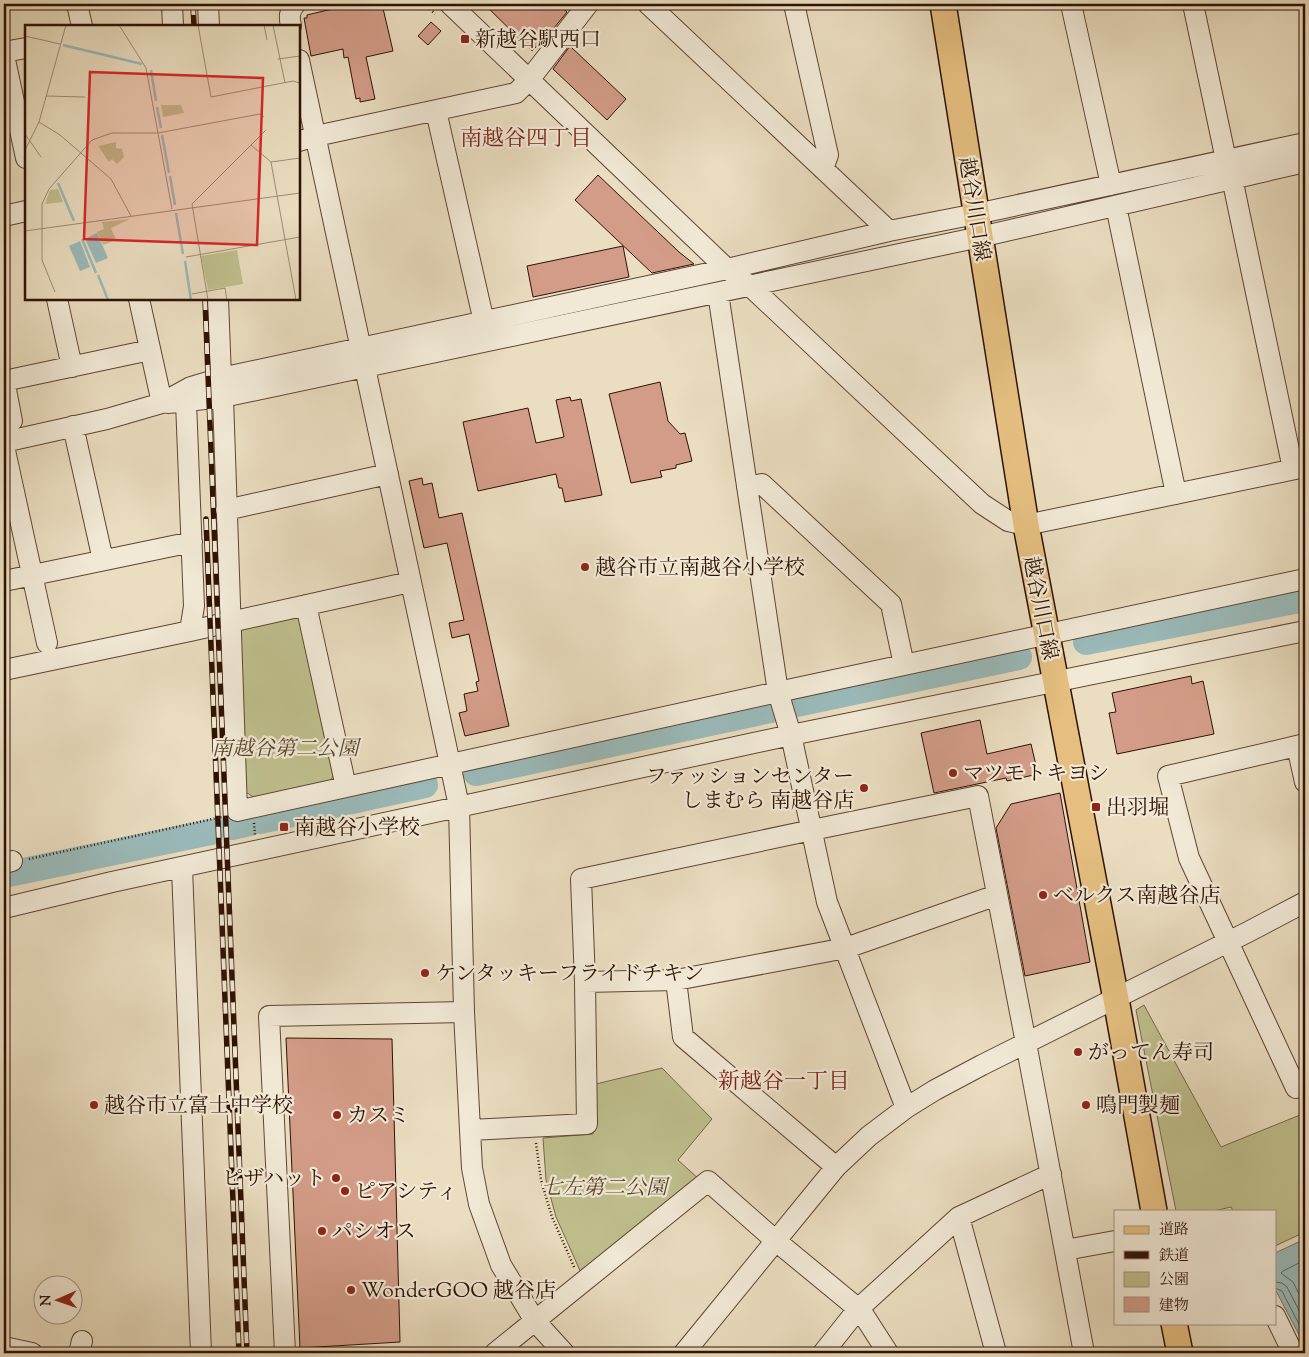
<svg xmlns="http://www.w3.org/2000/svg" width="1309" height="1357" font-family="'Sorts Mill Goudy','Noto Serif JP',serif">
	<style>
		.green { fill: #bfbf8d; stroke: #776848 }
		.water { fill: #9ababa; stroke: #6f7771 }
		.lines { fill: none; stroke-linecap: round; stroke-linejoin: round }
		.shore { stroke: #64665e; stroke-width: 1 }
		.river { stroke: #9ababa; stroke-width: 26 }
		.building { fill: #d39c88; stroke: #2f1203 }
		.minor-casing { stroke: #5e4532; stroke-width: 22 }
		.major-casing { stroke: #2f1203; stroke-width: 28 }
		.path { stroke: #2f1203; stroke-width: 2.5; stroke-dasharray: 1 2.5; stroke-linecap: butt }
		.minor { stroke: #f1e9d6; stroke-width: 20 }
		.major { stroke: #e5be80; stroke-width: 25 }
		.rail-casing { stroke: #2f1203; stroke-width: 5.5 }
		.rail { stroke: #f1e9d6; stroke-width: 4; stroke-dasharray: 11; stroke-linecap: butt }
		.poi-dot { fill: #8f2418; stroke: #f1e9d6; stroke-width: 2 }
		.labels { text-anchor: middle; stroke-width: 4.5; stroke-linejoin: round; paint-order: stroke }
		.poi-label { font-size: 21px; fill: #2f1203; stroke: #f1e9d6; text-anchor: start }
		.street-label { font-size: 21px; fill: #2f1203; stroke: #f1e9d6 }
		.park-label { font-size: 21px; font-style: italic; fill: #5a462c; stroke: #f1e9d6 }
		.neighbourhood-label { font-size: 22px; fill: #7a1f14; stroke: #f1e9d6 }
		.inset-river { fill: none; stroke: #9ababa; stroke-width: 2.5 }
		.inset-road { fill: none; stroke: #9f8c74; stroke-width: 1 }
		.view { fill: #d62828; fill-opacity: 0.15; stroke: #d62828; stroke-width: 2.5 }
		.inset-edge { fill: none; stroke: #2f1203; stroke-width: 2.5 }
	</style>
	<rect width="100%" height="100%" fill="#eaddc0"/>
	<filter id="stains"><feTurbulence type="fractalNoise" baseFrequency=".004" numOctaves="4"/><feColorMatrix values="0 0 0 0 .2 0 0 0 0 .09 0 0 0 0 .02 0 0 0 .5 -.17"/></filter>
	<radialGradient id="worn" r=".72"><stop offset=".6" stop-color="#630" stop-opacity="0"/><stop offset="1" stop-color="#630" stop-opacity=".3"/></radialGradient>
	<path class="green" d="M297 614 303 617 335 773 329 783 255 798 244 791 238 637 244 627Z
		M1144 1005 1221 1147 1305 1113V1232L1275 1246V1211H1233L1231 1207 1214 1211H1176L1136 1010Z
		M662 1068 712 1119 678 1160 701 1181 582 1275 556 1217 546 1180 543 1138 593 1134 596 1084Z"/>
	<path class="water" d="M1305 1239V1346L1275 1289V1253Z"/>
	<g class="lines">
		<path class="shore" d="M1305 1260 1283 1271 1281 1273 1293 1282 1305 1306
			M1275 1282 1282 1283 1287 1287 1305 1322
			M1275 1288 1282 1291 1305 1336"/>
		<path class="river" d="M1086 642 1305 599
			M792 705 1019 657
			M476 773 775 709
			M260 821 425 785
			M232 827 250 823
			M4 875 211 832"/>
	</g>
	<path class="building" d="M353 4H382L393 51 366 57 375 99 360 102V98L356 99 348 57 344 58 343 49 311 56 304 18H307V15Z
		M484 4H559L567 12 554 28 532 51Z
		M431 22 441 31 428 45 418 36Z
		M570 46 626 99 607 120 553 69Z
		M598 175 679 252 694 264 652 273 575 200Z
		M623 246 629 277 533 297 527 266Z
		M660 382 668 421 680 434 685 433 692 461 676 465V468L660 471 662 477 631 483 609 394Z
		M570 397 571 401 581 399 602 495 565 502 562 488H559L556 474 478 491 463 422 528 408 536 443 564 437 556 400Z
		M422 478 423 485 432 483 439 518 462 513 509 726 465 736 459 713 467 711 464 694 478 691 476 682 479 681 469 634 452 638 449 623 464 620 447 543 424 548 409 481Z
		M1191 676 1192 684 1203 681 1214 734 1117 754 1109 713 1116 712 1112 693Z
		M980 720 987 754 1031 744 1038 774 1007 781 1006 778 934 793 921 733Z
		M1060 793 1090 962 1025 976 996 828 1011 804Z
		M286 1038 392 1039 400 1342 300 1348Z"/>
	<g class="lines">
		<g class="minor-casing">
			<path id="minor" d="M77 4 82 26
				M172 4 173 26
				M208 4 209 26
				M450 4 727 269 750 286 982 504 1008 521 1026 525 1305 467
				M648 4 889 231
				M794 4 828 155 823 169
				M1071 4 1111 185
				M1193 4 1226 160
				M291 26C289 17 289 12 295 4
				M4 52 26 48
				M4 55 26 158
				M299 60 459 806 464 1012 470 1130 472 1168 479 1204 501 1265 535 1321 564 1353
				M436 111 484 322
				M299 141 316 136 516 93 529 80 588 4
				M1232 178 1293 469
				M1116 206 1176 494
				M4 216 26 211
				M718 293 778 692 791 735 827 902 906 1108
				M57 299 72 367
				M218 299 221 378
				M4 379 12 421
				M4 381 150 350
				M223 397 237 811 778 692 1305 579
				M162 403 191 387 221 378 727 269 889 231 976 214 1305 143
				M168 403 223 397 980 237 1305 162
				M73 426 103 560
				M4 442 107 419 162 403 139 299
				M4 446 47 643
				M747 487 762 484 891 604 904 665
				M226 510 388 474
				M4 581 192 542
				M306 605 346 787
				M190 631 410 582
				M4 670 190 631 194 606 186 402
				M1297 746 1305 782
				M4 863 12 861
				M182 868 201 1353
				M4 908 112 882 791 735 1305 631
				M676 980 683 1037 836 1167
				M585 982 676 980 846 948 997 895
				M1296 1088 1189 858 1168 776 1305 744
				M470 1130 587 1124 585 982 581 879 812 830 978 796 1026 1043 1084 1353
				M959 1217 996 1353
				M1065 1250 1115 1241
				M1275 1316 1293 1353
				M4 1347 32 1353
				M79 1353 82 1341
				M285 1353 269 1016 464 1012
				M495 1353 708 1181 776 1241 861 1311 888 1353
				M684 1353 836 1167 869 1136 906 1108 935 1090 982 1065 1248 932 1305 902
				M823 1353 858 1309 959 1217 1051 1174"/>
		</g>
		<g class="major-casing">
			<path id="major" d="M943 4 1026 525 1116 999 1154 1211
				M1174 1323 1180 1353"/>
		</g>
		<path class="path" d="M425 4 435 14
			M254 823 255 835
			M29 859 222 817
			M536 1143 541 1180 552 1217 575 1269"/>
		<use href="#minor" class="minor"/>
		<use href="#major" class="major"/>
		<g class="rail-casing">
			<path id="rail" d="M193 4 194 26
				M205 299 247 1353
				M206 519 239 1353"/>
		</g>
		<use href="#rail" class="rail"/>
	</g>
	<g class="poi-dot">
		<rect x="460" y="34" width="10" height="10" rx="2.5"/>
		<circle cx="585" cy="567" r="5"/>
		<circle cx="953" cy="773" r="5"/>
		<circle cx="864" cy="788" r="5"/>
		<rect x="1091" y="802" width="10" height="10" rx="2.5"/>
		<rect x="279" y="822" width="10" height="10" rx="2.5"/>
		<circle cx="1043" cy="895" r="5"/>
		<circle cx="425" cy="973" r="5"/>
		<circle cx="1078" cy="1052" r="5"/>
		<circle cx="94" cy="1105" r="5"/>
		<circle cx="1086" cy="1105" r="5"/>
		<circle cx="337" cy="1115" r="5"/>
		<circle cx="336" cy="1178" r="5"/>
		<circle cx="345" cy="1191" r="5"/>
		<circle cx="322" cy="1231" r="5"/>
		<circle cx="351" cy="1290" r="5"/>
	</g>
	<g class="labels">
		<g class="poi-label">
			<text x="475" y="46">新越谷駅西口</text>
			<text x="595" y="574">越谷市立南越谷小学校</text>
			<text x="963" y="780">マツモトキヨシ</text>
			<text x="854" y="783" text-anchor="end">ファッションセンター<tspan x="854" dy="24">しまむら 南越谷店</tspan></text>
			<text x="1106" y="814">出羽堀</text>
			<text x="294" y="834">南越谷小学校</text>
			<text x="1053" y="902">ベルクス南越谷店</text>
			<text x="435" y="980">ケンタッキーフライドチキン</text>
			<text x="1088" y="1059">がってん寿司</text>
			<text x="104" y="1112">越谷市立富士中学校</text>
			<text x="1096" y="1112">鳴門製麺</text>
			<text x="347" y="1122">カスミ</text>
			<text x="326" y="1185" text-anchor="end">ピザハット</text>
			<text x="355" y="1198">ピアシティ</text>
			<text x="332" y="1238">パシオス</text>
			<text x="361" y="1297">WonderGOO 越谷店</text>
		</g>
		<g class="street-label">
			<text transform="translate(975 209) rotate(81)" y="7">越谷川口線</text>
			<text transform="translate(1041 608) rotate(79)" y="7">越谷川口線</text>
		</g>
		<g class="park-label">
			<text x="285" y="755">南越谷第二公園</text>
			<text x="604" y="1194">七左第二公園</text>
		</g>
		<g class="neighbourhood-label">
			<text x="526" y="145">南越谷四丁目</text>
			<text x="784" y="1088">新越谷一丁目</text>
		</g>
	</g>
	<g transform="translate(25 25)">
		<rect width="275" height="275" fill="#eaddc0"/>
		<path d="M136 80H156L159 88 138 92ZM91 117V123L97 124 99 132 92 139 87 134 84 137 73 121ZM33 164 38 177 20 179 25 165ZM105 194 86 203 91 215 78 220 72 207 79 204 77 197ZM212 225 218 259 183 265 176 231Z" fill="#bfbf8d"/>
		<path d="M72 208 83 233 71 238 60 214ZM55 216 65 242 55 246 44 221Z" fill="#9ababa"/>
		<path class="inset-river" d="M38 20 117 39M126 45 131 76M132 82 136 103M137 110 144 148M145 151 150 180M33 158 49 196M151 188 158 229M57 214 71 248M160 236 166 275M73 250 83 275"/>
		<path class="inset-road" d="M94 0 121 43 147 184M173 0 186 72 268 56 275 58M239 0 242 15M248 0 260 58M0 11 35 19M253 34 275 31M21 71 60 72M14 97 35 110 86 154 106 191M0 109 16 132M226 120 246 137 271 275M0 125 14 97 41 0M246 137 275 133M0 206 275 168M161 232 275 212M30 267 17 235V179L24 164 67 115 87 108H133L235 89 239 92M167 269 200 263 202 275M183 275 167 179 241 105"/>
		<path class="view" d="M65 47 238 53 232 220 59 214Z"/>
		<rect width="275" height="275" class="inset-edge"/>
	</g>
	<rect width="1309" height="1357" fill="none" stroke="#eaddc0" stroke-width="20"/>
	<rect x="5" y="5" width="1299" height="1347" fill="none" stroke="#2f1203" stroke-width="2.5"/>
	<rect x="10" y="10" width="1289" height="1337" fill="none" stroke="#2f1203"/>
	<rect x="1114" y="1210" width="162" height="115" fill="#f1e9d6" stroke="#a39382"/>
	<rect x="1124" y="1226" width="25" height="8" fill="#e5be80" stroke="#a39382"/>
	<text x="1159" y="1234" font-size="15" fill="#2f1203">道路</text>
	<rect x="1124" y="1251" width="25" height="8" fill="#2f1203" stroke="#a39382"/>
	<text x="1159" y="1260" font-size="15" fill="#2f1203">鉄道</text>
	<rect x="1124" y="1272" width="25" height="15" fill="#bfbf8d" stroke="#a39382"/>
	<text x="1159" y="1284" font-size="15" fill="#2f1203">公園</text>
	<rect x="1124" y="1297" width="25" height="15" fill="#d39c88" stroke="#a39382"/>
	<text x="1159" y="1310" font-size="15" fill="#2f1203">建物</text>
	<g transform="translate(58 1300) rotate(268)"><circle r="24" fill="#f1e9d6" stroke="#a39382"/>
	<path d="M0-4L9 19L0 12L-9 19Z" fill="#8f2418"/>
	<text y="-8" font-size="14" font-weight="bold" text-anchor="middle" fill="#2f1203">N</text>
	</g>
	<rect width="100%" height="100%" filter="url(#stains)"/>
	<rect width="100%" height="100%" fill="url(#worn)"/>
</svg>
